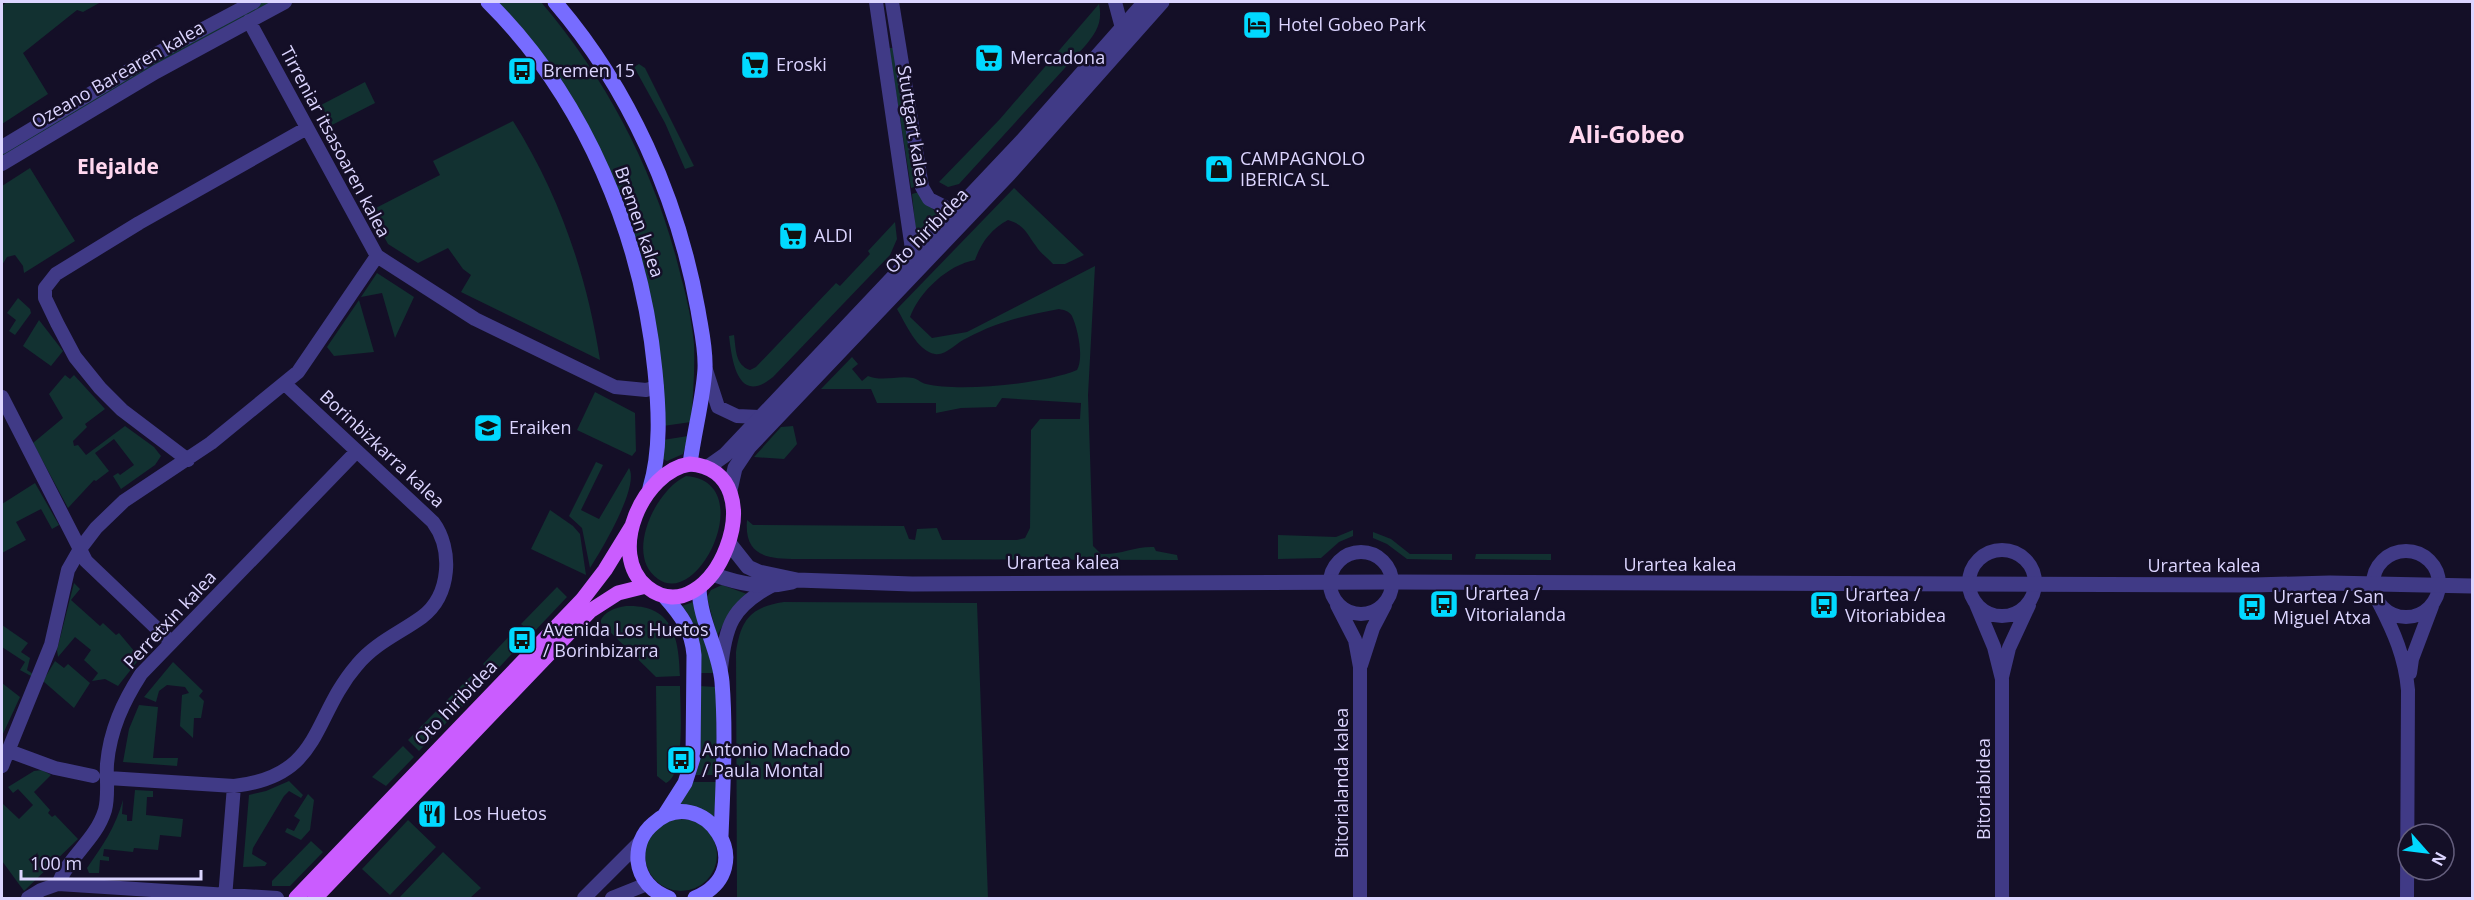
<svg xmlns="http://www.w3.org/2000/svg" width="2474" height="900" font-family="'Open Sans',sans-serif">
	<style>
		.green { fill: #123131 }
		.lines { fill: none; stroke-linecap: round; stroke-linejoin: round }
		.minor { stroke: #403a86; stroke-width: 14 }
		.tertiary { stroke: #403a86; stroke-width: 15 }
		.secondary { stroke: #776cff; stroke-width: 15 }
		.primary { stroke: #ca5cff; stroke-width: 15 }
		.labels { text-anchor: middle; stroke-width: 5; stroke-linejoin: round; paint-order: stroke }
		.poi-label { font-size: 18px; fill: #dcd5ff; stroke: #140f27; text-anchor: start }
		.street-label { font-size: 18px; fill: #dcd5ff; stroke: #140f27 }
		.quarter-label { font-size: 21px; font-weight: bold; fill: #ffd7ef; stroke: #140f27 }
		.district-label { font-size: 24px; font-weight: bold; fill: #ffd7ef; stroke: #140f27 }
	</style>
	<rect width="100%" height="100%" fill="#140f27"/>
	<path class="green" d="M7 2H101L83 12 77 10 23 53 48 94 2 124V6Z
		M262 2H277L2 159V150Z
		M496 2H541C609 82 657 175 681 277 687 298 692 322 694 344 695 370 693 396 691 422L663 426 614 188Z
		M1099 4C1103 22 1096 33 1085 46L959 184 948 187 939 182 1000 119Z
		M889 48H894L917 186 911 188Z
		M639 64 645 68 694 166 685 169 665 123 634 67Z
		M365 82 375 103 332 125 321 105Z
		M513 121C559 194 587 275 600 360L461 292 471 275 463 269 448 248 418 263 388 244 370 211 440 175 433 161Z
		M30 168 75 241 24 273 23 266 15 255 7 257 2 265V186Z
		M1014 188 1084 255 1065 264H1053C1048 258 1040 253 1036 246 1027 234 1025 225 1008 220 991 229 981 243 975 260 948 265 920 291 910 317L932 338 967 332 1095 266 1088 395 1093 546 1101 554C1120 555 1136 546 1154 547L1156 551 1177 555 1178 560 797 559C767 559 744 556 747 520L753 525 904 526 909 539 915 540 917 529 937 528 942 540H1017L1025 538 1030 528 1031 430 1040 419H1080L1081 403 1002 398 996 407 961 408 936 413V403H877L871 389H821L852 357 858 364 852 369 862 381 868 376C883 382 898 375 913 378 918 379 921 383 926 384 960 392 1044 384 1077 370 1084 358 1078 329 1072 316 1069 311 1064 310 1059 309 1024 316 999 321 967 338 957 342 946 356 935 354 917 351 906 324 897 309Z
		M919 192 941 219 917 244 912 194Z
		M895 222 897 239 890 255 773 377C738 406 732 361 729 336L734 335C736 349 735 365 750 370L756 367 836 283 840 286 870 254 868 251Z
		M377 273 414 297 395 338 382 293 361 297Z
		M18 298 30 309 31 313 15 335 9 331 16 320 7 313Z
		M359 300 374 352 334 356 327 347Z
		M39 320 63 351 51 366 23 346Z
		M65 375 70 379 74 375 105 409 85 424 87 427 73 441 74 446 78 445 86 455 125 426 154 447 161 456 155 465 121 489 113 476 118 473 120 475 134 465 114 439 95 453 109 471 96 481 94 480 68 508 33 443 63 418 49 394Z
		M595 392 635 413 636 451 632 456 577 430Z
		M793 426 797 444 784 459 754 457 781 427Z
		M688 436 683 454 667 461 663 459V440Z
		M596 462 603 465 581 510 599 519 629 468C640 486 601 551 590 568L582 528 569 516Z
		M686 476C759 481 700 609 658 579 624 556 655 490 686 476Z
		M35 483 59 525 52 529 41 509 16 522 26 540 2 553V504Z
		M550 510 573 526 580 534 586 575 531 549Z
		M1353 530V536L1339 542 1321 558 1278 559V535L1336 537Z
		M1373 532 1391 539 1410 554H1452V560L1407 559 1387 544 1373 538Z
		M1476 554H1551V560L1475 559Z
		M74 583 80 589 71 600 100 626 103 623 116 635 119 633 140 658 118 686 105 679 92 681 98 673 84 660 91 650 75 637 58 657 57 650Z
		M722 585 747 594 727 617 717 636 707 597 711 590Z
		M557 587 567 597 532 634 521 624Z
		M693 602 714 673H699C699 647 700 627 682 606Z
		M784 602 977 603 988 898H737L736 652C741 619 751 607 784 602Z
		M626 606C673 604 679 638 680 676L656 677 600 622C604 611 615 608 626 606Z
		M2 625 28 643 21 652 30 658 27 670 33 674 31 676 20 670 25 662 2 647Z
		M516 629 523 636 517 642 520 645 493 674 483 664Z
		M55 661 64 668 68 664 90 683 74 708 43 681Z
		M173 662 203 691 199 696 204 701 201 718H194L193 738 180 726 182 695 189 693 185 687 167 685 159 691 156 702 144 697Z
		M475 672 486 683 456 713 445 702Z
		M2 683 20 697 2 736Z
		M656 686H680C680 706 686 774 666 783L657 776Z
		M699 686 716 687 717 775H694Z
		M139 705 158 707 153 758H178L177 766 123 762 129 729Z
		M439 708 450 719 419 751 408 740Z
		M403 746 414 757 386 786 372 777Z
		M42 770 51 775 34 792 50 810 48 813 52 817 55 815 78 839 24 891 2 861V803L19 819 33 805 18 789 13 793 8 787 34 771Z
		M289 781 303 795 301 798 289 791 284 796 253 848 252 854 267 863 265 866 243 867 249 795 266 791Z
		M692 782H717L714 818 698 807 680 804Z
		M135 790 153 791V797H147L146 815 183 819 181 837 160 835 158 850 134 848 133 852 104 849 103 856 109 857V861L100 860 99 873H89L87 868C103 845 115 828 123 800L122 814 127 815V821H132Z
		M308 794 314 800 310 830 301 840 285 832 287 828 294 831 300 820 294 816Z
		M645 855a36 36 0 1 1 72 0a36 36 0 1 1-72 0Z
		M408 820 436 847 390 895 362 869Z
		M311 841 323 852 290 886H272V881Z
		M443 852 481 888 470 898H399Z"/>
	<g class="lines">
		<path class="minor" d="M876 2 913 256
			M892 2 922 187 929 199 955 212
			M1115 2 1122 28
			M249 21 377 256 475 319 615 387 646 390 657 387
			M2 147 158 53 254 2
			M2 164 156 72 285 2
			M706 370 718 407 737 416 759 417
			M2 397 86 561 171 642
			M188 460 122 410 100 388 75 357 57 323 45 298V288L56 274 139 223 307 128
			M1969 583a33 33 0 1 1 66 0a33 33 0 1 1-66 0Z
			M2373 584a33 33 0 1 1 66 0a33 33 0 1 1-66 0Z
			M1330 583a31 31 0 1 1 62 0a31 31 0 1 1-62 0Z
			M2379 603C2394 632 2405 657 2408 690L2407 898
			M1976 604 1994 647 2002 679V898
			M1337 605 1355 640 1360 667V898
			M1361 665 1373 628 1385 605
			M721 669C725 626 732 607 771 586
			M2410 673 2412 659 2432 606
			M2002 677 2009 648 2029 605
			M9 751 55 768 93 776
			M2 766 51 645 68 570 80 549 96 528 124 501 211 443 298 372 377 256
			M108 778 234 786C323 776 311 718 357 665 375 643 400 633 422 617 451 595 453 549 433 522L285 384
			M58 884C69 856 96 840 105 810 109 795 106 779 107 764 110 730 123 702 141 674L357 451
			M28 898 41 890 58 884 277 898
			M225 898 234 786
			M584 898 640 842
			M612 898 647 884"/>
		<path class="tertiary" d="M708 467 725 455 1022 141 1145 2
			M730 490 735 468 749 447 1009 174 1162 2
			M729 543 748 567 759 572 797 580 912 584 1392 582 2254 585 2330 583 2472 586
			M712 574C740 584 763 589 792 582"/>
		<path class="secondary" d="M488 2C585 98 642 236 655 371 659 410 661 451 650 488
			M555 2C629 88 678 198 698 310 701 329 706 349 705 369 703 400 694 432 690 464
			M699 588C700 622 719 649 722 682 726 733 723 785 721 836
			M664 816 685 783 693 758 694 655C692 630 681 615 665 597
			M669 898C652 892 640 879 638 861 637 847 642 833 653 824 702 779 764 869 695 898"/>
		<path class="primary" d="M690 464C780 471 712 639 647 587 606 554 643 471 690 464Z
			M296 898 582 600 605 570 632 526
			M315 898 590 611 618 593 646 586"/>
	</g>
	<defs>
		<g id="hotel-square" transform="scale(1.5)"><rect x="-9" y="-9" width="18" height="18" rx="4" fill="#01d9ff" stroke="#140f27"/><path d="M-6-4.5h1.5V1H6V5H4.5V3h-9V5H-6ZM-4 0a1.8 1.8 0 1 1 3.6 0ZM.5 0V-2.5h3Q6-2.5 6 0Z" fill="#111"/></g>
		<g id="supermarket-square" transform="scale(1.5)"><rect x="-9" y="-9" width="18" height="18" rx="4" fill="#01d9ff" stroke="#140f27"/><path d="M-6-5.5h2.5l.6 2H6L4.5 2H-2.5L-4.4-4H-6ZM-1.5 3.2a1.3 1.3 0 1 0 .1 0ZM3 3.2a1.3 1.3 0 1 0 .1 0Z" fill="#111"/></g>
		<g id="bus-square" transform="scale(1.5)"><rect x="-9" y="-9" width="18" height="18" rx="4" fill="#01d9ff" stroke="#140f27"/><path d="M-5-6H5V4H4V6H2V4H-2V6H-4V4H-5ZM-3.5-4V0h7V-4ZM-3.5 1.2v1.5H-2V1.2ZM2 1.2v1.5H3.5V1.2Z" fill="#111"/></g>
		<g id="shop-square" transform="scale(1.5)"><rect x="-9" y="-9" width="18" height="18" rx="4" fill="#01d9ff" stroke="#140f27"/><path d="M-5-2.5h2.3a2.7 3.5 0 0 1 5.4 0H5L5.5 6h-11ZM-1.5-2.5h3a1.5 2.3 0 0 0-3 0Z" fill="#111"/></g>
		<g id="university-square" transform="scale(1.5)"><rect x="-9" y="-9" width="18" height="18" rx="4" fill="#01d9ff" stroke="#140f27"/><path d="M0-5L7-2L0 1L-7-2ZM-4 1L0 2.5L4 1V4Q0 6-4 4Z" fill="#111"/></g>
		<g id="restaurant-square" transform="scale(1.5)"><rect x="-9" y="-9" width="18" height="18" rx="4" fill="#01d9ff" stroke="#140f27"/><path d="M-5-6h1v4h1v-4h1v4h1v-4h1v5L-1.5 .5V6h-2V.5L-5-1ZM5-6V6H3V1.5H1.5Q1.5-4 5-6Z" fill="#111"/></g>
	</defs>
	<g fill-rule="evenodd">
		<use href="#hotel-square" x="1257" y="25"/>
		<use href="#supermarket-square" x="989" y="58"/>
		<use href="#supermarket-square" x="755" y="65"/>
		<use href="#bus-square" x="522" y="71"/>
		<use href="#shop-square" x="1219" y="169"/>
		<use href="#supermarket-square" x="793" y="236"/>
		<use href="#university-square" x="488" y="428"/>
		<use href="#bus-square" x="1444" y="604"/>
		<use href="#bus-square" x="1824" y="605"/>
		<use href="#bus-square" x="2252" y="607"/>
		<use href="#bus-square" x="522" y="640"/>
		<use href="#bus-square" x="681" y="760"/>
		<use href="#restaurant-square" x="432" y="814"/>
	</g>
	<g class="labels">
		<g class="poi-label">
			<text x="1278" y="31">Hotel Gobeo Park</text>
			<text x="1010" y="64">Mercadona</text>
			<text x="776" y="71">Eroski</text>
			<text x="543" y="77">Bremen 15</text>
			<text x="1240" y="165">CAMPAGNOLO<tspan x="1240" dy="21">IBERICA SL</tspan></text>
			<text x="814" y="242">ALDI</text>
			<text x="509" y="434">Eraiken</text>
			<text x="1465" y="600">Urartea /<tspan x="1465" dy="21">Vitorialanda</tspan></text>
			<text x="1845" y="601">Urartea /<tspan x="1845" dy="21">Vitoriabidea</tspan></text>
			<text x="2273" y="603">Urartea / San<tspan x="2273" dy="21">Miguel Atxa</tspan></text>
			<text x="543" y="636">Avenida Los Huetos<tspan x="543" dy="21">/ Borinbizarra</tspan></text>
			<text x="702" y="756">Antonio Machado<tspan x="702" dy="21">/ Paula Montal</tspan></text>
			<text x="453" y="820">Los Huetos</text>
		</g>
		<g class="street-label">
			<text transform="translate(118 75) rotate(-30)" y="6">Ozeano Barearen kalea</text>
			<text transform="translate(913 126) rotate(81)" y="6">Stuttgart kalea</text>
			<text transform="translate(335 142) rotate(62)" y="6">Tirreniar itsasoaren kalea</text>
			<text transform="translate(639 222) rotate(71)" y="6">Bremen kalea</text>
			<text transform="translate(927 231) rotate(-46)" y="6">Oto hiribidea</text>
			<text transform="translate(382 449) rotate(43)" y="6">Borinbizkarra kalea</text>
			<text x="1063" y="569">Urartea kalea</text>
			<text x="1680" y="571">Urartea kalea</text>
			<text x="2204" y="572">Urartea kalea</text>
			<text transform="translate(170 620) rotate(-47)" y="6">Perretxin kalea</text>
			<text transform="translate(456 703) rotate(-46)" y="6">Oto hiribidea</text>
			<text transform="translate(1342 783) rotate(-90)" y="6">Bitorialanda kalea</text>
			<text transform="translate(1984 789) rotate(-90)" y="6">Bitoriabidea</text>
		</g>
		<g class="quarter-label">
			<text x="118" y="174">Elejalde</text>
		</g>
		<g class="district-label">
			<text x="1627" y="143">Ali-Gobeo</text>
		</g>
	</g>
	<rect width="2474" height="900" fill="none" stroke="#dcd5ff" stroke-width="6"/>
	<g transform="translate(2426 852) rotate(118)"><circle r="28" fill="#140f27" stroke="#645e7d" stroke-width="1.5"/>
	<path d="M0-4.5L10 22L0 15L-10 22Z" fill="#01d9ff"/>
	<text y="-9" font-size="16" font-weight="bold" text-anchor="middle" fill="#dcd5ff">N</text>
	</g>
	<path d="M21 870v9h180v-9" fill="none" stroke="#dcd5ff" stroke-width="3"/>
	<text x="30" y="870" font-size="18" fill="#dcd5ff" stroke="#140f27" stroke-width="4.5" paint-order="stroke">100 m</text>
</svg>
